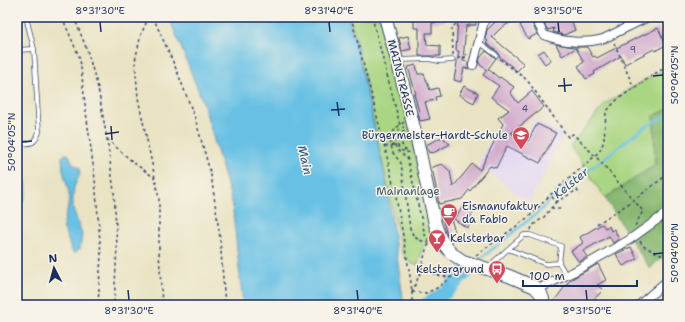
<svg xmlns="http://www.w3.org/2000/svg" width="685" height="322" font-family="'Shantell Sans',sans-serif">
	<style>
		.built { fill: #e0d4f4 }
		.green { fill: #aad683; stroke: #628270 }
		.forest { fill: #87b771; stroke: #517368 }
		.water { fill: #68c1e5; stroke: #4278a2 }
		.lines { fill: none; stroke-linecap: round; stroke-linejoin: round }
		.stream { stroke: #68c1e5; stroke-width: 2.5 }
		.river { stroke: #68c1e5; stroke-width: 14 }
		.building { fill: #d2adcd }
		.lane-casing { stroke: #3a4a6d; stroke-width: 5.5 }
		.street-casing { stroke: #3a4a6d; stroke-width: 10 }
		.secondary-casing { stroke: #3a4a6d; stroke-width: 14 }
		.path { stroke: #3a4a6d; stroke-width: 1.5; stroke-dasharray: 3 3; stroke-linecap: butt }
		.lane { stroke: #fff; stroke-width: 4 }
		.street { stroke: #fff; stroke-width: 8 }
		.secondary { stroke: #fff; stroke-width: 12 }
		.ticks { fill: none; stroke: #1b2f5e; stroke-width: 1.5 }
		.labels { text-anchor: middle; stroke-width: 3; stroke-linejoin: round; paint-order: stroke }
		.number-label { font-size: 9px; fill: #494e7a }
		.street-label { font-size: 11px; fill: #1b2f5e; stroke: #f7f3e8 }
		.poi-label { font-size: 11px; fill: #1b2f5e; stroke: #f7f3e8; text-anchor: end }
		.park-label { font-size: 11px; fill: #3f5967; stroke: #f7f3e8 }
		.water-label { font-size: 12px; font-style: italic; fill: #2e5480; stroke: #f7f3e8 }
		.neatline { fill: none; stroke: #1b2f5e; stroke-width: 1.5 }
		.ticks-label { font-size: 10px; text-anchor: middle; fill: #1b2f5e }
	</style>
	<rect width="100%" height="100%" fill="#f7f3e8"/>
	<filter id="ink" filterUnits="userSpaceOnUse"><feTurbulence type="fractalNoise" baseFrequency=".025" numOctaves="2"/><feDisplacementMap in="SourceGraphic" scale="8" xChannelSelector="R" yChannelSelector="G"/><feConvolveMatrix kernelMatrix="1 2 1 2 8 2 1 2 1" color-interpolation-filters="sRGB"/></filter>
	<filter id="wash" filterUnits="userSpaceOnUse"><feTurbulence type="fractalNoise" baseFrequency=".012" numOctaves="4" result="noise"/><feDisplacementMap in="SourceGraphic" scale="16" xChannelSelector="R" yChannelSelector="G"/><feGaussianBlur stdDeviation="0.9" result="paint"/><feColorMatrix in="noise" values="0 0 0 0 0 0 0 0 0 0 0 0 0 0 0 0 0 1.4 0 .05"/><feComposite in="paint" operator="in"/></filter>
	<g filter="url(#wash)">
		<rect width="100%" height="100%" fill="#e9e3c3"/>
		<path class="built" d="M534 119 564 134 529 202 478 164 500 124 525 136Z"/>
		<path class="green" d="M349 17H380L396 61 433 236 422 249 418 265 412 264 402 253 354 31Z
			M668 67V109L654 116 655 165 605 198 570 146 606 103Z"/>
		<path class="forest" d="M668 109V251L650 269 605 198 655 165 654 116Z"/>
		<path class="water" d="M169 17H347L355 39 386 181 404 305H243L232 202 203 102Z
			M65 154 69 155 73 164 80 168V174L74 187 73 196V209L82 234 80 249 75 254 72 251 63 226 68 207 69 193 63 170 62 157Z
			M17 169C31 181 29 197 17 209Z"/>
		<g class="lines">
			<path class="stream" d="M480 259 541 210 552 198 575 178 600 162 613 151 646 126 668 115"/>
			<path class="river" d="M426 305 446 292 466 272"/>
		</g>
		<g id="blocks">
			<path class="building" d="M414 17H445V21L432 23V33H426L427 45 440 46V56H419V28H414Z
				M458 17H470V18H476V25H469V26H466L463 61 468 62V66L469 69 464 68 461 82 454 80 459 51H456Z
				M497 17H519L501 28 492 37 524 64 517 71 499 56 498 52 486 43 488 41 485 39 487 30 495 22Z
				M548 17H570L575 30 564 35 553 32 554 28 548 30 542 20Z
				M530 19 537 34 528 39 520 25Z
				M658 28 666 45 655 51 654 49 625 64 621 56 594 72 595 74 586 79 578 66 584 62 576 48 562 56 556 44 573 47H587L593 57 595 56 597 58 608 52Z
				M408 36 411 49 402 51 399 38Z
				M544 50 551 60 545 64 538 54Z
				M486 51 496 58 488 69 499 78 500 77 514 87 510 92 518 103 532 91 544 107 511 133 528 141 537 124 556 133 540 163 507 146 496 168 490 166 470 191 469 190 462 199 439 204 432 167 442 164 450 171 453 187 472 164 480 170 503 124 498 118 509 110 491 97 499 86 483 75 487 70 479 64 480 58Z
				M416 65 418 74H424L430 90 438 88 440 96 435 97 436 100 425 102 430 119 420 121 418 112H419L414 94H416L408 67Z
				M464 86 478 93 474 103 459 95Z
				M442 137 450 144 433 153 432 152 429 153 426 145Z
				M464 205 474 212 470 217 473 219 467 228 454 219Z
				M451 219 455 232 447 235 443 221Z
				M602 224 605 228 609 226 611 231 614 229 619 239 613 243 609 236 583 251 587 257 579 262 571 251 583 243 580 237Z
				M631 247 637 259 623 266 616 254Z
				M598 264 606 280 597 285 603 290 588 305H551L570 280Z"/>
		</g>
	</g>
	<g filter="url(#ink)">
		<use href="#blocks" fill-opacity="0" stroke="#3a4a6d" stroke-width="1"/>
		<g class="lines">
			<g class="lane-casing">
				<path id="lane" d="M26 17 34 49
					M479 42 496 55
					M17 50 34 49 39 132C34 146 30 143 17 144
					M399 60 429 59 439 61 453 60
					M559 263 566 275
					M488 267 508 249 546 264 559 263 561 246 530 235H524L508 249"/>
			</g>
			<g class="street-casing">
				<path id="street" d="M535 17 544 35C562 42 584 44 603 39L648 17
					M473 65 485 17
					M538 289 575 271 629 240 668 212
					M639 305 668 280"/>
			</g>
			<g class="secondary-casing">
				<path id="secondary" d="M385 17 397 60 418 144 435 224 440 238 444 244 451 253 463 261 509 276 535 287 541 294 543 299V305"/>
			</g>
			<path class="path" d="M62 17 80 59 85 104 95 179 101 254 98 305
				M74 17 87 50 98 88 107 139 114 191 117 247 114 305
				M149 17 141 34 135 61 138 98 155 178 159 199V252L162 305
				M153 17 177 71 195 118 211 175 220 238 225 305
				M351 17C370 91 392 166 404 242 407 262 413 284 412 305
				M372 17 400 125
				M614 43 634 88
				M453 55 452 27 456 24V17
				M458 58H465V54L467 55
				M500 59 527 80 568 137 573 134 599 160 643 211 635 226
				M404 122 395 129 391 137 390 141 393 153 401 163 410 228C414 240 419 240 430 243L425 235 407 157C393 152 388 133 404 127
				M405 131C392 134 395 155 411 152
				M405 134 401 136C400 141 402 146 405 150H409
				M107 139 134 163 155 178
				M385 147 394 145
				M556 202 577 190 580 195
				M552 207 554 209H561
				M597 224 634 200 668 174
				M531 230 532 226 544 217 556 202 555 200 550 195
				M640 241 643 246 665 257 668 266
				M476 255 518 225 532 214 550 195 595 156 601 149 604 140 606 113 610 107 618 99 656 73 668 66
				M422 267C432 275 439 276 451 277
				M412 292 420 273 426 250 429 244
				M412 292 426 293 437 288 459 271
				M215 305 225 301 224 305"/>
			<use href="#lane" class="lane"/>
			<use href="#street" class="street"/>
			<use href="#secondary" class="secondary"/>
		</g>
	</g>
	<path class="ticks" d="M100 22 101 32M329 22 330 32M558 22 559 32M653 76 663 75M564 78 565 92M558 86 572 85M337 102 339 116M331 110 345 109M111 126 112 140M105 134 119 132M22 142 32 141M653 254 663 253M128 290 129 300M357 290 358 300M586 290 587 300"/>
	<defs>
		<g id="school-pin" transform="scale(0.9)"><path d="M0 17L-7.5 6A9.5 9.5 0 1 1 7.5 6Z" fill="#d1495b" stroke="#f7f3e8"/><path d="M0-5L7-2L0 1L-7-2ZM-4 1L0 2.5L4 1V4Q0 6-4 4Z" fill="#fff"/></g>
		<g id="cafe-pin" transform="scale(0.9)"><path d="M0 17L-7.5 6A9.5 9.5 0 1 1 7.5 6Z" fill="#d1495b" stroke="#f7f3e8"/><path d="M-5.5-4.5H6V0H3Q3 3.5 0 3.5H-2.5Q-5.5 3.5-5.5 0ZM3-3.2v2h1.7v-2ZM-6 4.5H4V6H-6Z" fill="#fff"/></g>
		<g id="bar-pin" transform="scale(0.9)"><path d="M0 17L-7.5 6A9.5 9.5 0 1 1 7.5 6Z" fill="#d1495b" stroke="#f7f3e8"/><path d="M-6-5H6L.8 .8V4.5H3.5V6h-7V4.5H-.8V.8Z" fill="#fff"/></g>
		<g id="bus-pin" transform="scale(0.9)"><path d="M0 17L-7.5 6A9.5 9.5 0 1 1 7.5 6Z" fill="#d1495b" stroke="#f7f3e8"/><path d="M-5-6H5V4H4V6H2V4H-2V6H-4V4H-5ZM-3.5-4V0h7V-4ZM-3.5 1.2v1.5H-2V1.2ZM2 1.2v1.5H3.5V1.2Z" fill="#fff"/></g>
	</defs>
	<g fill-rule="evenodd">
		<use href="#school-pin" x="521" y="135"/>
		<use href="#cafe-pin" x="449" y="212"/>
		<use href="#bar-pin" x="437" y="238"/>
		<use href="#bus-pin" x="497" y="269"/>
	</g>
	<g class="labels">
		<g class="number-label">
			<text x="633" y="53">9</text>
			<text x="525" y="112">4</text>
		</g>
		<g class="street-label">
			<text transform="translate(401 78) rotate(76)" y="4">MAINSTRASSE</text>
		</g>
		<g class="poi-label">
			<text x="508" y="139">Bürgermeister-Hardt-Schule</text>
			<text x="462" y="210" text-anchor="start">Eismanufaktur<tspan x="462" dy="13">da Fabio</tspan></text>
			<text x="450" y="242" text-anchor="start">Kelsterbar</text>
			<text x="484" y="273">Kelstergrund</text>
		</g>
		<g class="park-label">
			<text x="408" y="195">Mainanlage</text>
		</g>
		<g class="water-label">
			<text transform="translate(305 160) rotate(77)" y="4">Main</text>
			<text transform="translate(571 183) rotate(-39)" y="4">Kelster</text>
		</g>
	</g>
	<rect width="685" height="322" fill="none" stroke="#f7f3e8" stroke-width="44"/>
	<g transform="translate(54 268) rotate(354)" stroke="#f7f3e8" stroke-width="3" paint-order="stroke">
	<path d="M0-3L7 15L0 10L-7 15Z" fill="#1b2f5e"/>
	<text y="-6" font-size="11" font-weight="bold" text-anchor="middle" fill="#1b2f5e">N</text>
	</g>
	<path d="M523 280v6h114v-6" fill="none" stroke="#1b2f5e" stroke-width="2"/>
	<text x="529" y="280" font-size="12" fill="#1b2f5e" stroke="#f7f3e8" stroke-width="3" paint-order="stroke">100 m</text>
	<rect x="22" y="22" width="641" height="278" class="neatline"/>
	<g class="ticks-label">
		<text x="100" y="14">8°31'30"E</text>
		<text x="329" y="14">8°31'40"E</text>
		<text x="558" y="14">8°31'50"E</text>
		<text transform="translate(674 75) rotate(-90)" y="4">50°04'05"N</text>
		<text transform="translate(11 142) rotate(-90)" y="4">50°04'05"N</text>
		<text transform="translate(674 253) rotate(-90)" y="4">50°04'00"N</text>
		<text x="129" y="314">8°31'30"E</text>
		<text x="358" y="314">8°31'40"E</text>
		<text x="587" y="314">8°31'50"E</text>
	</g>
</svg>
